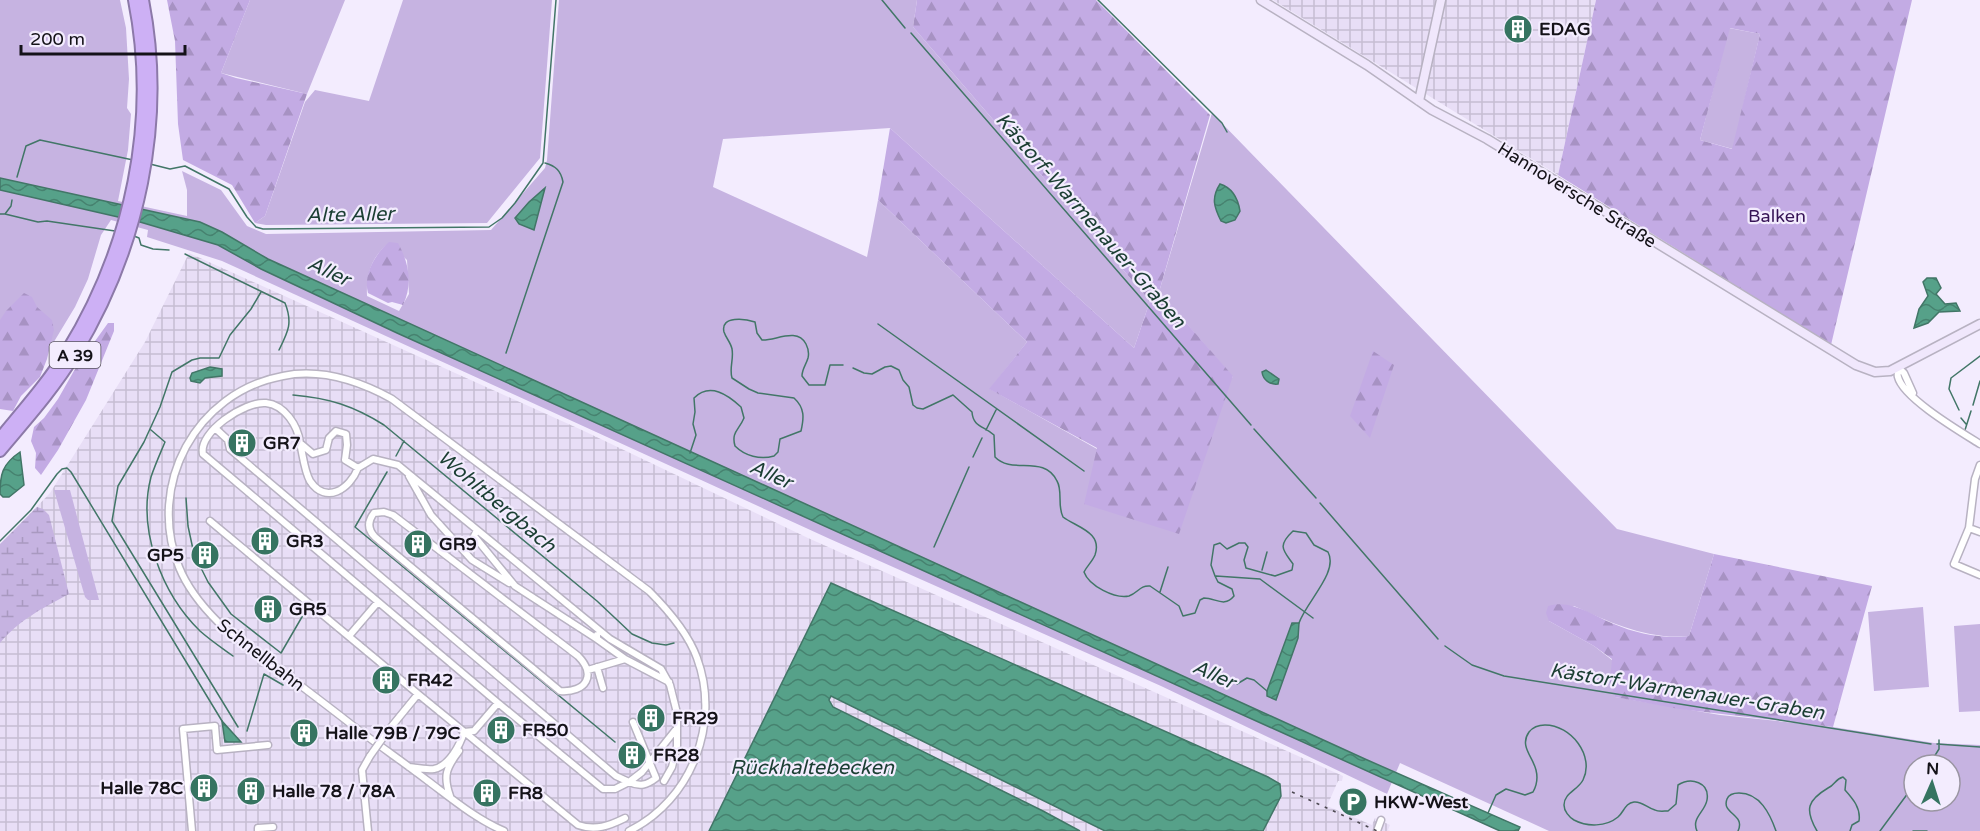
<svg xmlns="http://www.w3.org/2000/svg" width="1980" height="831" font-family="'Varela Round',sans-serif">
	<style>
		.industrial { fill: url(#industrial-grid) }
		.green { fill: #c6b3e1; fill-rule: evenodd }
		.forest { fill: url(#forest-firs); fill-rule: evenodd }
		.wetland { fill: url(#wetland-marsh) }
		.water { fill: url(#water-waves); stroke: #427667; stroke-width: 1.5 }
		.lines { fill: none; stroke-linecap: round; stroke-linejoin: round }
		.stream { stroke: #427667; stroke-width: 1.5 }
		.street-casing { stroke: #b8b2c2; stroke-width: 9 }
		.secondary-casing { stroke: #b8b2c2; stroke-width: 11 }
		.highway-casing { stroke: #8c79a8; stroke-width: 14 }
		.street { stroke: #fff; stroke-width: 6 }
		.secondary { stroke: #f0e7fc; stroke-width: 8 }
		.highway { stroke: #cdb0f5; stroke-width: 10 }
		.rail { stroke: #4d4952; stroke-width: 1.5; stroke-dasharray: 3 6; stroke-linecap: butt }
		.street-bridge-casing { stroke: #b8b2c2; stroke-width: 9; stroke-linecap: butt }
		.street-bridge { stroke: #fff; stroke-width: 6 }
		.labels { text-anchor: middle; stroke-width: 4.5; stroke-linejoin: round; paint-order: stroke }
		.shield { fill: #f3ecfe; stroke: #57535d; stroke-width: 1.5 }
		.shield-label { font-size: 16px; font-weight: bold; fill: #141218 }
		.poi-label { font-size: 18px; font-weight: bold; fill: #141218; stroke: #f3ecfe; text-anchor: start }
		.street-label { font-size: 18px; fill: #141218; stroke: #f3ecfe }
		.park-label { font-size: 18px; fill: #371456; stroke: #f3ecfe }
		.water-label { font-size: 20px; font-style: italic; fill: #1b3e33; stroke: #f3ecfe }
	</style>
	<defs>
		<pattern id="industrial-grid" width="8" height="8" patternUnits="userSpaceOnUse" patternTransform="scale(1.5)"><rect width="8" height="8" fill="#e8def6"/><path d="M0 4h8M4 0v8" fill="none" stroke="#c6bdd2"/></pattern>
		<pattern id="forest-firs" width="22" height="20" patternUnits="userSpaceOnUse" patternTransform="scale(1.5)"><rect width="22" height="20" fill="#c3abe4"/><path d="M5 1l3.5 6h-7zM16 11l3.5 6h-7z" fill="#a792c3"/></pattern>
		<pattern id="wetland-marsh" width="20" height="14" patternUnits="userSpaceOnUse" patternTransform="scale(1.5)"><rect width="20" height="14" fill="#c6b3e1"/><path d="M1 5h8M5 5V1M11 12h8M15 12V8" fill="none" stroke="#a999c0"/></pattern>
		<pattern id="water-waves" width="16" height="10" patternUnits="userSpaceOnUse" patternTransform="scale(1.5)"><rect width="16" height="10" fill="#56a189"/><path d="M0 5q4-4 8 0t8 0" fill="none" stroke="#46826f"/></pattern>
	</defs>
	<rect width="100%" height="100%" fill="#f3ecfe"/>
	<path class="industrial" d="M1273 0H1596L1558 175 1416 88Z
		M189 253 584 431 808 538 1343 776 1342 781H1338L1327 806 1372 825 1375 818 1390 825 1388 830 1390 831H0V545L50 493 145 342Z"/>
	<path class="green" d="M0 0H120L126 28 129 79 127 108 131 114 128 150 118 201 187 216V190L182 171 221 190 247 226 266 234 491 230 545 168 547 160 559 0H917L913 27 1150 301 1134 348 890 128 723 139 713 187 867 257 878 200 1027 342 990 389 1097 449 1233 377 1159 292 1212 113 1617 529 1714 554 1689 636C1648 640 1611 623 1574 606L1549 621 1594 646 1612 660 1615 697 1720 715 1833 727 1934 743 1980 745V831H1549L1400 763 1387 794 1161 686 830 539 222 261 147 237 148 230 111 220 101 235 88 279 75 307 52 345 22 374 0 407ZM389 243 407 260 409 294 399 311 367 296C366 275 371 257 389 243ZM1914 765H1950V801H1914Z
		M250 0H345L307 94 221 73Z
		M403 0H552L540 158 487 223 266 225 255 223 265 216 305 102 315 90 369 101Z
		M1729 28 1760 34 1733 149 1700 140Z
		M54 490H70L99 600H88L85 597Z
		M1923 607 1929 687 1874 691 1868 612Z
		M1980 624V711L1959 712 1954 626Z"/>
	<path class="forest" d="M167 0H250L221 73 236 78 307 94 265 216 255 223 232 185 183 160 178 124 175 41Z
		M917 0H1096L1210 115 1159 292 1233 376 1179 534 1084 504 1097 448 989 389 1027 342 878 200 890 128 1134 348 1150 301 913 27Z
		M1596 0H1912L1831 345 1558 175ZM1730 28 1760 34 1732 149 1700 140Z
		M389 242 398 243C409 263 413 284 403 305L392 302 388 303 368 293C363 275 375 254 389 242Z
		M24 293 32 297 37 307 52 320 54 330 47 359 40 377 21 396 13 411 0 409V320L6 311Z
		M108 323H114V331L86 400 58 450 41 475 35 468 36 453 31 441 34 427 44 418 58 399 75 369Z
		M1373 351 1394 365 1370 438 1350 416Z
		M1714 554 1872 586 1833 727 1679 709 1615 697 1610 681 1612 659 1594 646 1549 621 1546 613 1548 606C1572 599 1593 616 1614 624 1637 634 1664 639 1689 636Z"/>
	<path class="wetland" d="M37 507 43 509 49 515 69 594C43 608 19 620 0 643V544Z"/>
	<path class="water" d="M0 178 200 222 222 232 268 259 290 269 1365 759 1520 827 1518 831H1500L397 333 261 269 218 245 140 222 0 190Z
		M1220 184C1233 188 1238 199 1240 211L1235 220 1226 223 1221 221C1214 207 1211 198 1220 184Z
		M545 188 534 230 519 224 515 218 529 202Z
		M1927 278H1936L1941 288 1936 294 1945 304 1956 303 1960 311 1939 312 1928 323 1914 328 1919 309 1928 296 1923 282Z
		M210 367 222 369V376L205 378 200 383 191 381 190 378 192 373Z
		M1266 370 1279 379 1278 384C1270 385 1263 380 1262 372Z
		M20 452 24 485 9 497H3L0 494C0 475 2 464 20 452Z
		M831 583 1268 777 1280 784 1281 796 1263 831H1105L831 696 829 700 833 707 1043 811 1080 831H709Z
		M1292 623H1299L1298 638 1276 700 1267 696V691Z
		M222 721 241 742H225Z"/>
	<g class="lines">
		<path class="stream" d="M882 0 905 28
			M1098 0 1222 123 1227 132
			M911 33 1251 425
			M150 164 170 169 185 166 229 189 247 217 256 227 263 229 489 227 502 218 515 203 543 163 556 0
			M17 177 26 146 40 140 133 160
			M0 214H5L11 206 12 200
			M5 214 38 222 47 221 115 231
			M134 236 139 238 141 245 153 249 169 250
			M185 254 285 303C293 323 288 332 279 350
			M878 324 1084 471
			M506 353 563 182C561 171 556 166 545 163
			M853 368 864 373 872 374 885 367 891 366 899 370 903 380 909 387 913 405 917 408 923 409 953 395 972 412C973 427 984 426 994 435L995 457C1012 475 1044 454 1057 481 1063 491 1057 505 1063 517 1076 527 1103 532 1095 555 1092 562 1087 566 1084 572 1089 586 1115 599 1129 596 1138 593 1140 585 1150 586L1179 606 1183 616 1195 613 1200 600 1204 598C1216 598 1224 608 1234 596L1232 589 1218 582 1215 576 1211 565 1214 545 1220 543 1227 549 1239 543H1245L1248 547 1244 560 1246 568 1275 576 1292 570 1293 564C1283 550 1277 546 1293 531L1306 533 1314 545 1328 552C1339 572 1306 602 1299 623
			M293 395C329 398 354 406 384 425L597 601 632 634 652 643 666 645 674 643
			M1973 405 1980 381
			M1959 410 1949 389 1951 378 1980 356
			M1961 418 1966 424
			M1254 429 1316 498
			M151 430 165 442C160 454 155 465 151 477 137 530 162 594 200 631 210 640 222 648 233 656
			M986 430 996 410
			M1965 430 1971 411
			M690 453 696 435 693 424 695 412 694 398C710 382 728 395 741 407L744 418C739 430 731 432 735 446 745 456 760 460 774 456L778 452 780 439 801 431C804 418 805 408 794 398L758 393 749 389 732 378C729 368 734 359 732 349 731 343 726 338 724 332 720 315 746 319 755 322L757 333 762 340C775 341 797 327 806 344 808 348 809 354 808 358 806 365 802 369 802 376L809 385H825L830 365H843
			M396 456 404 441
			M973 457 982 438
			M387 472 355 527 615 742
			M186 498 188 526 194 554 208 582 231 614 281 653 306 610
			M1320 503 1438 639
			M0 541 31 510 57 474 62 469 67 468 71 472 222 721
			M934 547 969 467
			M1262 570 1267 552
			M1216 576 1260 579 1313 618
			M1160 592 1168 567
			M1445 646 1472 665 1504 676 1931 744
			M1237 684 1247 678 1254 680 1267 691
			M238 727 112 521 118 486 144 442 160 407 172 372 192 360 200 358H219L230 335 251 309 261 292
			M247 731 264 674 283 685
			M1937 744 1980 747
			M1929 765 1939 749V740
			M1488 813 1496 795 1506 789 1525 795 1533 792C1537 785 1538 778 1536 770 1533 757 1519 746 1529 732 1533 727 1539 725 1545 725 1571 725 1595 756 1583 780 1578 790 1564 793 1564 805 1564 811 1569 817 1574 820 1587 827 1606 827 1618 817 1624 812 1625 803 1634 802 1642 801 1647 808 1655 810 1658 812 1664 811 1668 811L1676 804 1678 785C1691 777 1710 782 1707 800 1705 812 1691 818 1697 831
			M1738 831C1746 814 1721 814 1727 799 1729 794 1734 793 1739 793 1760 793 1770 814 1776 831
			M1817 831C1804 809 1808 800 1828 788 1835 785 1835 779 1843 777L1846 780 1845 790C1853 799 1861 808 1859 821L1852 825 1850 831
			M1880 831 1914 785
			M1913 831H1927"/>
		<g class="street-casing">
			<path id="street" d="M1899 368C1898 371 1897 374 1898 377 1903 398 1961 432 1980 444
				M1899 368 1904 373 1913 393
				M215 428 228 440 230 449 616 776 629 782 642 772 677 728
				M300 443C303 455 304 470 310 481 326 505 350 489 358 468
				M1980 465 1975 479 1969 528 1954 564 1980 575
				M409 476 431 515 472 560 509 583
				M384 512 393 515 578 656C597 675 586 693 560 691L375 537C368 530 367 522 374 513Z
				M210 521 418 694
				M1969 528 1980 532
				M477 530 474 536 515 586 597 639
				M597 635V639L625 659
				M349 636 378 602
				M597 667 603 688
				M588 670 625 659 669 682
				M633 722 656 778C647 785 640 787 629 782L615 789H603L498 703 203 454C198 432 245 401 266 403 285 405 298 426 300 443L313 454 326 450 329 438 336 431 346 434 347 445 345 460 358 468 373 459 398 465 610 639 661 669 670 685 677 713V746L672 767 664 781
				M387 732 418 694 578 825C595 831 609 826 625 818
				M464 732 474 731 498 703
				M409 767C417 768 426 770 434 769 449 766 460 745 464 732
				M450 796C443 776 446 768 459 751
				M192 831 183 729 215 726 217 750 268 745
				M258 831V828L273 827
				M368 831 362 770 370 756
				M504 831C476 819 452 799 428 781 403 762 377 744 352 725 324 703 296 682 268 661 251 649 234 637 218 622 203 607 187 587 179 567 146 485 196 392 283 376 321 368 359 381 392 399L649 591C668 610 688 633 697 658 721 723 692 800 629 831
				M1377 831 1381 820"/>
		</g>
		<g class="secondary-casing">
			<path id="secondary" d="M1261 0 1367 65 1432 110 1487 139 1856 365 1875 372 1890 371 1980 324
				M1419 101 1441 0"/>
		</g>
		<g class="highway-casing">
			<path id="highway" d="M0 438C23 410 48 382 67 351 131 247 158 121 134 0
				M0 451C26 420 54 389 75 354 139 248 167 122 143 0"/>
		</g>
		<use href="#street" class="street"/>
		<use href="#secondary" class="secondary"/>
		<use href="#highway" class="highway"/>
		<path class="rail" d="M1292 792 1377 831"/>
		<g class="street-bridge-casing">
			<path id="street-bridge" d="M370 756 387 732"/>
		</g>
		<use href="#street-bridge" class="street-bridge"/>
	</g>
	<defs>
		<g id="building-disc" transform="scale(1.5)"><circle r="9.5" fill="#367461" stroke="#f3ecfe"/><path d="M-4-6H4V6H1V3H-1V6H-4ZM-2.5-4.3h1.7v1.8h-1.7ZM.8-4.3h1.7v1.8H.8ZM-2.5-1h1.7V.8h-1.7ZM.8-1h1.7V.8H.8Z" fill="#fff"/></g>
		<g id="parking-disc" transform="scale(1.5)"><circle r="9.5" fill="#367461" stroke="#f3ecfe"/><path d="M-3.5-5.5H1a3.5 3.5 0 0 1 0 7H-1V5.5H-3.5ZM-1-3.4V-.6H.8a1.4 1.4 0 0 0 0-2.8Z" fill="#fff"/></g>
	</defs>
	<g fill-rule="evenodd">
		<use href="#building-disc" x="1518" y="29"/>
		<use href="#building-disc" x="242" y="443"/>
		<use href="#building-disc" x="265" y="541"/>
		<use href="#building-disc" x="418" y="544"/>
		<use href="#building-disc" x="205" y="555"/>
		<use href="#building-disc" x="268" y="609"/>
		<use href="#building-disc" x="386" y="680"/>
		<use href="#building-disc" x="651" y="718"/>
		<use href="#building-disc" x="501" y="730"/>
		<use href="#building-disc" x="304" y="733"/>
		<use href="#building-disc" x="632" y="755"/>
		<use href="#building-disc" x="204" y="788"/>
		<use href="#building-disc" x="251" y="791"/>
		<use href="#building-disc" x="487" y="793"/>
		<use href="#parking-disc" x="1353" y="802"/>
	</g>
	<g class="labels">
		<rect class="shield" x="49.5" y="342" width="51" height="26" rx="4.5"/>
		<g class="shield-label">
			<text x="75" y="361">A 39</text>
		</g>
		<g class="poi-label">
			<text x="1539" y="35">EDAG</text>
			<text x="263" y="449">GR7</text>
			<text x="286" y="547">GR3</text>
			<text x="439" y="550">GR9</text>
			<text x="184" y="561" text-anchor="end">GP5</text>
			<text x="289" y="615">GR5</text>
			<text x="407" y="686">FR42</text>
			<text x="672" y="724">FR29</text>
			<text x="522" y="736">FR50</text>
			<text x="325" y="739">Halle 79B / 79C</text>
			<text x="653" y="761">FR28</text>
			<text x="183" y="794" text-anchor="end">Halle 78C</text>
			<text x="272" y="797">Halle 78 / 78A</text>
			<text x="508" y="799">FR8</text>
			<text x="1374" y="808">HKW-West</text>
		</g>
		<g class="street-label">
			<text transform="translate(1577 195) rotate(32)" y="6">Hannoversche Straße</text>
			<text transform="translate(261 655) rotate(38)" y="6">Schnellbahn</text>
		</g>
		<g class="park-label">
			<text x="1777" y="222">Balken</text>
		</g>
		<g class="water-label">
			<text transform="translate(350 214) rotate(-1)" y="7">Alte Aller</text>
			<text transform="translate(1091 220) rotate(49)" y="7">Kästorf-Warmenauer-Graben</text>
			<text transform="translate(329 271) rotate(25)" y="7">Aller</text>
			<text transform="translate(771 474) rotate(24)" y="7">Aller</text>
			<text transform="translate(497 501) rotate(40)" y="7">Wohltbergbach</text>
			<text transform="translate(1214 674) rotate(24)" y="7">Aller</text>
			<text transform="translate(1687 691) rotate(9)" y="7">Kästorf-Warmenauer-Graben</text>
			<text x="812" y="774">Rückhaltebecken</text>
		</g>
	</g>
	<g transform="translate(1932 783) rotate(3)"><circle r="28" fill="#f3ecfe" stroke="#9a95a2" stroke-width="1.5"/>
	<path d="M0-4.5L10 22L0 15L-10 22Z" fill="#367461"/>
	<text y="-9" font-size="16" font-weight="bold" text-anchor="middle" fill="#141218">N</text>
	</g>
	<path d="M21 45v9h164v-9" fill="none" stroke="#141218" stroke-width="3"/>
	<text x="30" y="45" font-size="18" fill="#141218" stroke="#f3ecfe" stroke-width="4.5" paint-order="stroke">200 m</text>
</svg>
